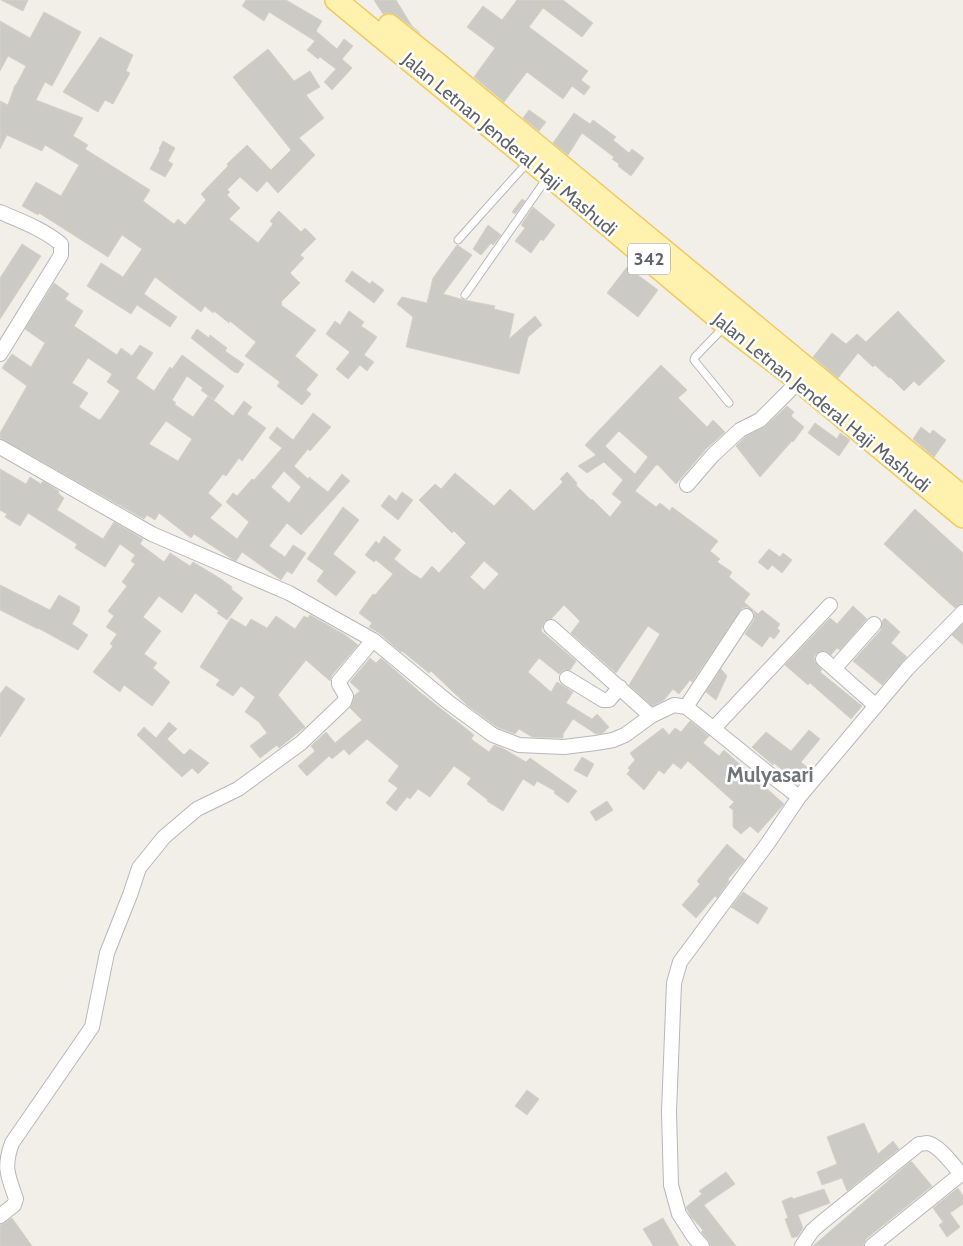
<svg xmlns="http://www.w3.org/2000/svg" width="963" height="1246" font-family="Cabin,sans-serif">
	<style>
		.building { fill: #cccac5; stroke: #d6d1c6; fill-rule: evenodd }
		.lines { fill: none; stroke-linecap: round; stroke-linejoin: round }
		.service-casing { stroke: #b5b8bc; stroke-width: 9 }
		.minor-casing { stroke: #b5b8bc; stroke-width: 16 }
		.primary-casing { stroke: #f2c960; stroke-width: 24 }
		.service { stroke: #fff; stroke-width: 7 }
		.minor { stroke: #fff; stroke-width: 14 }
		.primary { stroke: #fff2af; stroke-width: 21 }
		.labels { text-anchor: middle; stroke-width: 5; stroke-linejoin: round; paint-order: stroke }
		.shield { fill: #fff; stroke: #8f9295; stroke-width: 1 }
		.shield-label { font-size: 18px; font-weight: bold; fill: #5f6368 }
		.street-label { font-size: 19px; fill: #5f6368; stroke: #fff }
		.quarter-label { font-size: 21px; font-weight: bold; fill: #70757a; stroke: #fff }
	</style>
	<rect width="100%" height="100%" fill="#f1efe8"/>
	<path class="building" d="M1 0H28L23 11Z
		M246 0H286L322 21 316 31 337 49 344 39 353 46 342 59 352 68 332 90 324 82 336 69 320 57 318 59 307 50 315 41 269 12 264 21 242 6Z
		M374 0H396L412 26 420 33 396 15 390 13 383 14Z
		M517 0H563L593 23 582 37 543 8 529 27 588 71 581 80 590 87 584 95 572 86 563 99 527 72 504 102 474 77 495 48 467 27 483 6 502 20Z
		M44 12 81 32 52 86 45 82 36 100 83 118 73 136 88 145 85 149 150 190 143 201 174 224 178 219 185 225 206 200 201 194 228 166 227 164 247 145 271 170 291 150 233 77 268 49 294 81 310 71 320 87 306 95 324 118 299 138 315 155 278 193 267 181 257 192 240 177 227 190 230 192 227 195 240 208 229 219 258 243 273 224 270 221 279 211 301 232 305 228 316 239 300 255 304 258 290 273 300 283 281 302 282 303 281 305 316 330 295 356 318 375 306 390 311 394 302 405 277 386 280 382 245 356 256 342 230 321 229 323 214 311 213 313 205 306 201 312 155 277 144 294 177 317 170 327 137 305 131 314 87 286 101 263 123 277 142 249 122 235 108 257 39 213 38 215 22 206 36 182 61 196 79 165 45 145 42 151 7 135 0 149V101L8 105 15 85H16L26 66 8 56 0 71V21L30 38Z
		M100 37 133 55 126 71 130 73 113 104 105 100 98 112 63 92Z
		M529 110 546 122 539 131 523 118Z
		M574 113 590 124 593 120 616 137 613 140 629 153 632 149 644 158 631 176 618 166 619 164 612 159 614 157 582 133 568 155 553 143Z
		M163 141 175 148 168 161 173 164 165 177 150 169 160 150 159 149Z
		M522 199 525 201 515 214 512 212Z
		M533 207 555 225 543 241 541 239 531 253 515 241 525 228 521 225Z
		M488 225 501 235 493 245 491 243 481 255 473 249Z
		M22 244 41 256 0 319V278Z
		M457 245 472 255 443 294 464 300 495 306 494 309 514 314 509 339 535 316 542 325 528 337 519 374 406 347 413 317 397 304 402 297 427 303 433 278Z
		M627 267 658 290 638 317 607 293Z
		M352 271 370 284 372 281 384 290 374 303 345 281Z
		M54 283 69 294 65 299 83 311 74 326 117 355 121 348 132 356 140 345 153 353 136 378 154 391 170 367 172 369 182 355 224 386 214 400 201 390 203 388 187 376 172 400 176 403 174 404 193 417 208 396 233 416 244 401 252 407 247 414 266 428 242 461 239 458 226 476 223 474 208 493 222 505 210 518 237 539 249 522 226 502 233 493 237 496 252 479 254 480 282 448 269 438 277 427 293 440 313 413 331 427 310 451 308 449 294 466 308 479 309 477 328 492 342 474 350 481 301 535 287 523 269 546 285 557 293 545 306 553 292 574 287 571 281 580 242 552 236 561 232 559 194 534 191 538 159 513 155 520 147 515 144 519 0 438V433L27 386 2 368 12 354 31 367 45 343 25 329ZM88 358 112 374 107 382 120 391 101 419 99 420 79 407 88 393 72 383ZM166 421 192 439 178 461 149 444ZM284 471 301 487 289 503 271 487Z
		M349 311 364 322 361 326 377 337 364 355 374 362 367 371 360 365 348 379 336 369 350 352 326 334 335 321 340 325Z
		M898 311 945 361 919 386 914 381 904 391 890 377 889 378 875 365 873 367 858 353 838 378 813 357 832 333 846 344 857 334 866 342Z
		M197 329 209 338 210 335 227 348 225 351 244 364 238 373 234 372 191 338Z
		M661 365 687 390 678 398 707 427 713 420 725 432 706 449 676 484 658 465H656L635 491 656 507 660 503 670 511 672 507 718 541 710 551 720 559 717 562 732 572 729 577 750 594 744 602 758 614 762 610 780 624 777 628 780 631 774 639 770 636 762 647 745 634 754 620V612L747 607 742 608 692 682 690 680 679 694 673 689 664 700 652 706 629 685 660 634 648 626 616 673 571 633 580 621 564 605 552 618 544 622 541 631 576 661 570 670H563L559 674 539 658 528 672 551 692 557 682 573 692 566 703 592 719 597 714 609 727 603 733 596 734 573 719 563 734V738L532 737 519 729 515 734 497 727 467 705 431 671 429 673 402 651 401 652 379 633 369 627 372 623 359 613 373 594 375 595 393 574 376 560 374 562 365 555 376 541 379 544 384 536 401 550 394 559 410 572 421 579 432 566 439 573 466 543 454 531 452 533 419 500 435 484 441 489 455 473 494 506 510 489 534 511 563 482 560 479 567 472 577 483 576 485 591 500 592 499 610 517 622 502 612 494 623 480 604 462 587 473 578 466 596 455 585 445ZM619 431 648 457 635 474 605 446ZM484 561 499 574 484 590 470 577Z
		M787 406 794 412 791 416 804 427 793 442 792 441 760 477 736 446 745 437 766 426Z
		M815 423 837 439 840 433 850 440 839 456 808 433Z
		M921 427 930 434 933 430 946 440 934 457 913 439Z
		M0 469 26 484 30 477 41 484 43 481 59 491 58 493 64 498 57 510 103 539 114 522 143 539 140 544 164 562 170 553 190 566 193 562 221 579 232 587 231 589 243 598 227 620 217 613 219 611 195 593 182 613 159 596 143 617 161 631 144 654 157 663 153 668 170 682 152 706 124 685 120 692 93 672 113 646 110 644 117 634 106 627 114 616 108 611 127 586 122 582 135 564 131 561 135 555 120 544 105 567 75 548 77 544 28 513 20 526 5 517 7 514 0 510Z
		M402 492 413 500 398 520 381 506 389 495 396 501Z
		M343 507 359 520 333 554 356 572 336 596 317 581 324 571 307 559Z
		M915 509 963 553V603L955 608 884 544Z
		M769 549 780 557 783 553 792 560 782 573 772 565 768 570 758 562Z
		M0 585 50 610 59 595 80 607 79 609 80 610 72 624 88 635 78 650 38 628V629L0 610Z
		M853 606 867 619 840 650 837 648 831 655 825 651H821L816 654 814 658 815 662 822 670 820 672 862 706 851 719 810 683 808 685 785 665 830 618 837 624Z
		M310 615 345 635 358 645 332 675 330 681 306 660 278 695 305 727 279 748 277 745 260 758 250 746 267 733 259 722 245 712 255 697 241 686 233 696 216 685 220 680 200 667 231 618 246 627 251 619 267 628 276 616 295 629 304 616 308 618Z
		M885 618 900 632 891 643 907 657 882 685 853 661 881 630 882 621Z
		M963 624V645L952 635Z
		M370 658 376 663 381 658 421 693 474 735 471 739 489 752 494 745 504 749 526 762 530 758 577 791 568 803 554 793 555 791 537 781 534 786 523 779 503 811 487 801 488 800 467 784 471 778 454 766 430 797 418 789 410 799 407 797 396 811 386 803 398 788 388 781 399 766 367 739 349 755 344 749 332 759 329 756 307 776 298 766 315 751 311 746 326 732 335 743 362 720 350 708 355 695 360 691 350 682Z
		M721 669 727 676 716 700 706 692Z
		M6 686 25 699 0 737V694Z
		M690 721 709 736 703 743 719 756 724 750 784 804 758 833 750 826 741 834 733 827V810L729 807 734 802 688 761 681 769 673 763 664 774 659 770 644 790 627 774 630 770 628 768 635 760 630 753 663 728 669 735 675 728 681 732Z
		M169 722 177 729 167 739 184 755 190 749 209 763 198 774 192 768 182 777 137 735 144 727 156 738Z
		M809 730 820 739 801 762 809 769 799 780 788 771 786 773 774 763 773 765 752 747 766 732 791 751Z
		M582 757 594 764 587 777 574 770Z
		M607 801 613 810 596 821 590 812Z
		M727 844 745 860 728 879 729 881 717 898 715 896 696 918 682 905 700 884 697 881Z
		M743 892 768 908 758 924 731 907Z
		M527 1090 539 1099 527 1115 515 1106Z
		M864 1123 878 1154 893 1141 899 1149 847 1191 842 1178 822 1185 817 1172 837 1164 827 1137Z
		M910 1162H912L932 1186 866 1239 863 1246H813Z
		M726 1172 735 1184 704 1205 736 1246H711L709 1241 701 1232 703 1230 691 1217 686 1207 702 1194 699 1191Z
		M958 1188 963 1196V1204L950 1213 960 1227 947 1237 939 1225 943 1222 933 1208Z
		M824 1189 830 1203 798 1215 803 1228 798 1236 792 1238 785 1219 788 1218 782 1201 792 1197 793 1199Z
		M12 1218 32 1246H0V1225Z
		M663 1218 679 1246H653L651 1242 643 1229Z"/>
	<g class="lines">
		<g class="service-casing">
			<path id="service" d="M458 240 528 162
				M465 295 547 178
				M724 327 695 357 694 360 729 403"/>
		</g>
		<g class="minor-casing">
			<path id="minor" d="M0 212C21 221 43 229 61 244V255L0 354
				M0 447 152 534 289 593 373 640 448 702 493 735 519 745 564 747 596 743 613 740 625 735 651 716 674 705 686 707C724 736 760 768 799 797
				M687 485 713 455 740 430 760 420 799 381
				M551 627 651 716
				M823 659 876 706
				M834 669 874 624
				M567 678 603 700H609L620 687
				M686 707 746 616
				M714 728 830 605
				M0 1216 14 1205 16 1199C8 1175 3 1168 12 1143L92 1027 107 953 130 895 139 868 164 837 197 809 238 789 301 743 344 702 346 696 339 684V681L373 640
				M702 1246 694 1237 679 1214 671 1185 669 1112 674 983 680 962 768 843 799 797 907 669 963 612
				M802 1246 812 1231 821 1223 919 1144C921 1144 926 1143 927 1143 938 1144 954 1166 961 1174L872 1246"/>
		</g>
		<g class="primary-casing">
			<path id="primary" d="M336 0 565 189 726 325 799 381 963 517
				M389 25 438 64 963 497"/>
		</g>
		<use href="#service" class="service"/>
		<use href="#minor" class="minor"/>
		<use href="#primary" class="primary"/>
	</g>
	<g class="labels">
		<rect class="shield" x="628" y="243.5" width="42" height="31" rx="4"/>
		<g class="shield-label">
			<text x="649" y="265">342</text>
		</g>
		<g class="street-label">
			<text transform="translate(510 144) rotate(40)" y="7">Jalan Letnan Jenderal Haji Mashudi</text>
			<text transform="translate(822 402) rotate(39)" y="7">Jalan Letnan Jenderal Haji Mashudi</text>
		</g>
		<g class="quarter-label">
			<text x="770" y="782">Mulyasari</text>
		</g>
	</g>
</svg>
